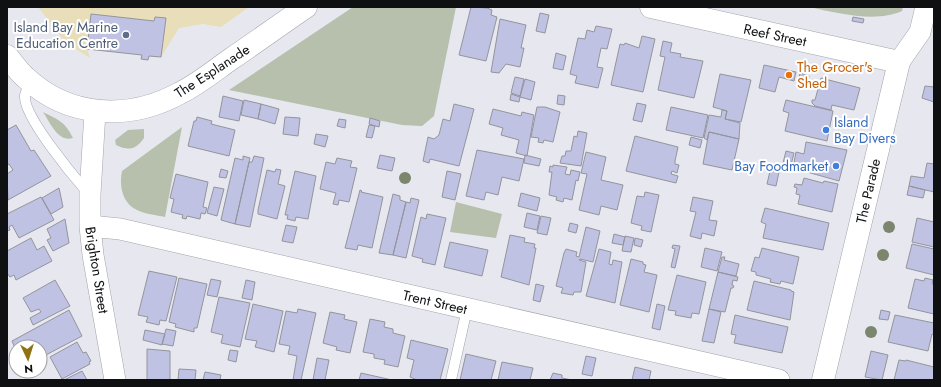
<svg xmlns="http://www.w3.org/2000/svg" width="941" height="387" font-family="Jost,sans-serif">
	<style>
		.green { fill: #b7c0ac }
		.sand { fill: #e8deb9 }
		.building { fill: #c0c2e4; stroke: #94949c }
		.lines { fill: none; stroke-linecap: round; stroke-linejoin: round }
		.service-casing { stroke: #a3a4ac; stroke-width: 11 }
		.minor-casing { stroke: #a3a4ac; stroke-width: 22 }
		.secondary-casing { stroke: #a3a4ac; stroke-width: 23 }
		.service { stroke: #fff; stroke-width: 10 }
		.minor { stroke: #fff; stroke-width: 21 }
		.secondary { stroke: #fff; stroke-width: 22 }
		.tree { fill: #7b866d }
		.service-dot { fill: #5c6f8a; stroke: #fff; stroke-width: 1.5 }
		.food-dot { fill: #e8710a; stroke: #fff; stroke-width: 1.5 }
		.shop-dot { fill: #3f7fe0; stroke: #fff; stroke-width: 1.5 }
		.labels { text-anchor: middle; stroke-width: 4; stroke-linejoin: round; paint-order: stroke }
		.service-label { font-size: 14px; fill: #4e5e75; stroke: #fff; text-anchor: end }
		.street-label { font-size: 14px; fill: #0f1012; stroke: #fff }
		.food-label { font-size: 14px; fill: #c56008; stroke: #fff; text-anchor: start }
		.shop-label { font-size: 14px; fill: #366cbe; stroke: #fff; text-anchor: start }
	</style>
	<rect width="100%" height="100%" fill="#e6e7ef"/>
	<path class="green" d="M353 7H456L434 116 422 126 402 125 229 90Z
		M809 7H903L902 11C876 23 837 13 809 7Z
		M43 112C59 120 65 122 73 138 58 143 50 122 43 112Z
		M182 127 165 217C157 215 144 214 137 210 122 203 119 185 122 171Z
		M144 129V138C136 150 128 151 116 145L115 140 128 130Z
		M456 202 502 214 496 238 450 232Z"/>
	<path class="sand" d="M38 7H249L221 27 203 24 179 28 161 57 166 18 155 17 154 21 91 14 87 49 90 58 65 42Z"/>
	<path class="building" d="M471 7 487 8 492 10 491 15 497 17 486 61 459 55Z
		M540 13 549 15 545 33 536 31Z
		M91 14 154 21 155 17 166 18 161 57 149 56 148 60 141 59 142 55 87 49Z
		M853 17 864 19 863 23 852 21Z
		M500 19 526 25 521 48H524L520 67 506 64 499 73 491 72Z
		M596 26 612 29 607 49 601 48 597 67 603 68 598 88 575 83 577 76 570 74 578 38 585 39 587 30 594 32Z
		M642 36 655 39 643 92 611 85 620 44 624 45 625 43 639 48Z
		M663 41 672 43 670 52 681 54 680 57 703 61 694 98 658 90 665 57 660 56Z
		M556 53 566 56 563 70 553 68Z
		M764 65 796 72 794 81 779 77 775 92 759 88Z
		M800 73 809 76 807 84 798 82Z
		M720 74 751 80 741 122 725 119 727 111 713 107Z
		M515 77 524 79 520 96 511 93Z
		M821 78 860 88 854 110 832 105 831 110 815 106 812 103V100H815Z
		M525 79 535 82 531 100 520 97Z
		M925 86 934 87V102L922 98Z
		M511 94 520 97 519 102 510 100Z
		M558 95 565 96 564 105 557 104Z
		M223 96 243 101 239 121 219 117Z
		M244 100 261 104 258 119 241 115Z
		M786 100 833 111 827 141 785 131 789 113 783 111Z
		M637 103 646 105 642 122 633 120Z
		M261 104 279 109 275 124 258 119Z
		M454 104 474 109 459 166 430 159 429 163 423 161 428 137 434 139 439 135 443 119 450 121Z
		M537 107H545L560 112 553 142 544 140 543 143 538 142 539 138 531 137Z
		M671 107 708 115 703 138 666 130Z
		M493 109 521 116 522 112 534 115 527 156 516 153 519 140 501 135 503 128 489 124Z
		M722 110 727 111 725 119 740 123 739 139 709 132 707 140 704 138 709 115 721 117Z
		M197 117 212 121 211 124 235 130 229 156 188 146 194 121H196Z
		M285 117 300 118 298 136 283 134Z
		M370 118 380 121 379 127 369 124Z
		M339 119 346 120 345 128 337 126Z
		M16 125 31 151 34 150 51 176 8 200 7 174 13 170 9 164 7 165V130Z
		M369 125 375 126 372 138 366 137Z
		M578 131 587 133 581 166 560 163 562 156H565L566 151H571L574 136 577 137Z
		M709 132 739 139 732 170 703 164Z
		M316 134 328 136 325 147 314 144Z
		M635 136 678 147 675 161V164L679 165 677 173 672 171 671 174 678 176 676 183 626 171Z
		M691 137 702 140 700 148 689 145Z
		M806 142 847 150 839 181 793 168 796 152 804 154Z
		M477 150 524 159 519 181 502 177 498 195 486 192 484 200 466 196Z
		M786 151 794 153 791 165 783 163Z
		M586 152 606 157 601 180 623 185 617 210 601 206 599 215 579 210 587 174 581 173Z
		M380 155 395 158 392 171 377 168Z
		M525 155 541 159 539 166 524 163Z
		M243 156 250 158 235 224 221 220 235 158 243 160Z
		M254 156 264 158 250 227 235 224 249 162H252Z
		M337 158 352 161 350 167 357 168 349 202 339 200 338 205 333 204 336 193 320 189 326 162 335 164Z
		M927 163 934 164V192L909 186 911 176 924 178Z
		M553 165 567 167 565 174 570 175 571 170 580 172 578 181 576 180 572 200 564 198 563 202 556 200 557 197 549 195 552 172H549L550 166 553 167Z
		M221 169 228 171 226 178 219 177Z
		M276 169 281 170 278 184 285 186 277 219 258 214V210L267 170 275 172Z
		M295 171 316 176 308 219 296 217 295 221 287 219 288 215H285Z
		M447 171 461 174 455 200 442 197Z
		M770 171 779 172 776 186 767 184Z
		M176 174 208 182 203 207 207 208 205 214 201 213 200 219 187 216 186 219 182 218 183 215 171 212 174 199 170 198Z
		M804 178 823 183 824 181 838 184 832 212 798 204 800 195 796 194 797 188 794 187 795 184 802 185Z
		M909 186 925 190 923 198 907 195Z
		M214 187 224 189 217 216 207 213Z
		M59 188 63 207 51 214 42 198Z
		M360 190 362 191 361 192 383 197 372 248 358 245 357 250 345 248Z
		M645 192 659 195 651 232 641 230 642 226 631 223 637 196 644 197Z
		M521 193 540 198 537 211 518 206Z
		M393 194 400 196V200L406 202 393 255 379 253Z
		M41 197 54 220 19 238 12 225 9 227 10 230 7 231V214Z
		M693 197 713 201 709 220 717 221 714 236 702 233 701 239 690 236 696 212 690 211Z
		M411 198 419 200 406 258 393 255 406 202 410 203Z
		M765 208 829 223 823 250 763 238 766 224 761 222Z
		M527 213 540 216 537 230 524 227Z
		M427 214 446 218 435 265 422 262 423 259 412 256 421 217 426 219Z
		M541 216 551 218 547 235 537 233Z
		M917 218 934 222V247L912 242Z
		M65 219 69 243 53 251 47 240 51 238 47 229Z
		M570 223 578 225 576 233 568 231Z
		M286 225 297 227 293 243 282 241Z
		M586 227 600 231 593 262 580 259 579 260 586 262 581 292H574L573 295 561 293 563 288 556 286 564 253 566 249 577 252 576 256 579 257Z
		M614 234 625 237 623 245 612 243Z
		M510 235 525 238 524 242 535 244 534 248H536L529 285 501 277Z
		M625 236 634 238 631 252 622 251Z
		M31 238 37 250 44 246 52 261 16 280 14 275 10 277 7 273V251Z
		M635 238 643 240 641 247 634 245Z
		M450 242 488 250 482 276 444 267Z
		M912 244 934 249V275L906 268Z
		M673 245 680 246 675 268 671 267 675 249 672 248Z
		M705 248 722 252 717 271 701 267Z
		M762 248 799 257 793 284 781 281 780 284 770 282 771 279 756 275V272L751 271 755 257 759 258Z
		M599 249 611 252 609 264 612 265 613 260 622 262 615 303 586 296Z
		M722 257H725L724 260 739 264 736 276 718 272Z
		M631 259 643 262V264L646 265 644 272 657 275 649 312 620 305Z
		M149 271 177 277 166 321 160 320 159 325 146 322 148 317 138 315Z
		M718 272 738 277 737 281 733 280 732 285 734 286 733 288H731L725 312 709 309Z
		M677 275 706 282 699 314 692 313 691 318 675 315 676 311 668 310Z
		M179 278 207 284 197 328H194V332L175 327 176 324 169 322Z
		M925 278 933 280 932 284H934V314L908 308 915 279 924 281Z
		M211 279 221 281 217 297 207 295Z
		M55 280 70 306 33 325 30 318 41 312 39 309 31 312 23 298Z
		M246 280 255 282 252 300 242 298Z
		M754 281 791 290V291L794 292 790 320 747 310Z
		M536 284 544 286 540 302 533 300Z
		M219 297 250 303 240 347 221 343 223 335 211 332Z
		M253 304 283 311 274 352 255 347 257 341 245 339Z
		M657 304 665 306 660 330 652 328Z
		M298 309 316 313 301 380H293L297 356 288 354 290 346 279 344 286 311 297 313Z
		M709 309 721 312 714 343 702 341Z
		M69 310 82 336 44 356 38 345 34 347H16V350L12 341Z
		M881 310 890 312 888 320 879 319Z
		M330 312 345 315 344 319 357 322 350 353 336 350 337 347 323 343Z
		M735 315 788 327 782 353 734 343 736 335 731 334Z
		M895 315 934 323V335L932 334 928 351 888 342Z
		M370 319 385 322 384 327 393 329V333L405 336 398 367 384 364 385 360 374 358V354L363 352Z
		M166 329 176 331 173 346 162 344Z
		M145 330 165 334 162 345 143 340Z
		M411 340 448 349 440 380H417L410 377 414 360 407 358Z
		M77 342 83 353 86 352 91 361 89 362 90 364 62 379 50 357Z
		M147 349 170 351V380H147Z
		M230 350 238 351 236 362 228 360Z
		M871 351 888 355 882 380 865 377Z
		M466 354 496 361 491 380H460Z
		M586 356 596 358 592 376 582 374Z
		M317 358 329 360 325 380H313Z
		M899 360 906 361V360L934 367V380H894Z
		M502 362 533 368 530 380H498Z
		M635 367 651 371 649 380H632Z
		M179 369 196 370 195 380H178Z
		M82 371 87 380H64Z
		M205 372 221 375 220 380H203Z
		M361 373 392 380H359Z
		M553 373 562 375V378L572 380H550Z"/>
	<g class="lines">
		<g class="service-casing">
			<path id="service" d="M31 82C29 86 25 92 25 96 23 116 74 177 88 193
				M451 380 467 309"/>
		</g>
		<g class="minor-casing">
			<path id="minor" d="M899 62 920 32 926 7
				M95 112 90 194V226L93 255 115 380
				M90 226 120 229 779 380"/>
		</g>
		<g class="secondary-casing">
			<path id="secondary" d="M651 7 899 62 823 380
				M7 56C13 63 18 71 25 77 68 118 129 121 180 93 198 84 214 71 231 59 256 42 281 24 306 7"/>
		</g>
		<use href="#service" class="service"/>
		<use href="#minor" class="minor"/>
		<use href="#secondary" class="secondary"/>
	</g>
	<g class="tree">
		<circle cx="405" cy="178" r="6"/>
		<circle cx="889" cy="227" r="6"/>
		<circle cx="883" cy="255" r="6"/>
		<circle cx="871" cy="332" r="6"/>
	</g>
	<circle class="service-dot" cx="126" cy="35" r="4"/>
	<circle class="food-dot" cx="789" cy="75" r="4"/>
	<g class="shop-dot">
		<circle cx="826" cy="130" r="4"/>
		<circle cx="836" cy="166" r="4"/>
	</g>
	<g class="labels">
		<g class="service-label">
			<text x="118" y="32">Island Bay Marine<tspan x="118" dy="16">Education Centre</tspan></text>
		</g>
		<g class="street-label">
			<text transform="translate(775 35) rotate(12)" y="5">Reef Street</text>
			<text transform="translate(212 71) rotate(-33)" y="5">The Esplanade</text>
			<text transform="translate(868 191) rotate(-77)" y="5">The Parade</text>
			<text transform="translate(97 270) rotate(81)" y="5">Brighton Street</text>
			<text transform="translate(435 302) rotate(13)" y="5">Trent Street</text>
		</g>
		<g class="food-label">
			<text x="797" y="72">The Grocer's<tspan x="797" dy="16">Shed</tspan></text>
		</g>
		<g class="shop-label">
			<text x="834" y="127">Island<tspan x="834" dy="16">Bay Divers</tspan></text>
			<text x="828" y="171" text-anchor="end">Bay Foodmarket</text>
		</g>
	</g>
	<rect width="941" height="387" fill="none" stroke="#0f1012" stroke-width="16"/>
	<g transform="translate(28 359) rotate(176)"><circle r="19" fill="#ffffff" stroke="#9f9fa0"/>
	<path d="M0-3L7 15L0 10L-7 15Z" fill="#907116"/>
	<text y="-6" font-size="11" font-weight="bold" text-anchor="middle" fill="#0f1012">N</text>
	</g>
</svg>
